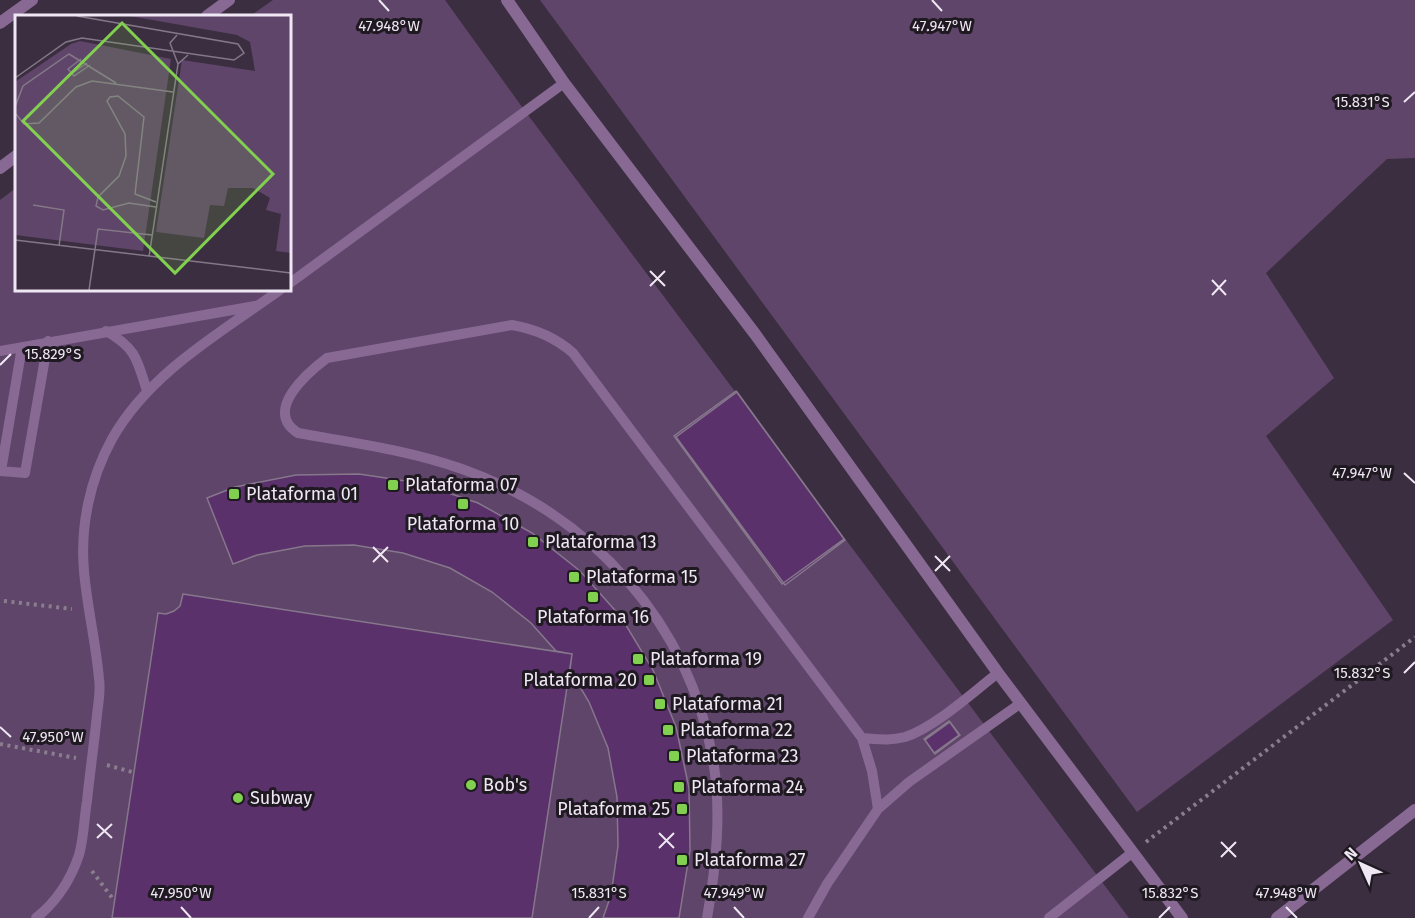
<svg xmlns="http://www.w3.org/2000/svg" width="1415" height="918" font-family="'Fira Sans',sans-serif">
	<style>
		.green { fill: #5f4569 }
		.building { fill: #5a316a; stroke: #86778c; stroke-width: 1.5 }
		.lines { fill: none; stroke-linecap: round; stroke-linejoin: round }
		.path { stroke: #897e8e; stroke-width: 4; stroke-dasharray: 3 4.5; stroke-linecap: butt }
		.service { stroke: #876994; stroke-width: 10 }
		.tertiary { stroke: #876994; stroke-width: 12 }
		.ticks { fill: none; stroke: #efe7f3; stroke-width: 2 }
		.poi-dot { fill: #81d050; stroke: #1f1921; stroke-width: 2 }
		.labels { text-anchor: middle; stroke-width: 6; stroke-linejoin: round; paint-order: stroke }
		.poi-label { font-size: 18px; fill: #efe7f3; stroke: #1f1921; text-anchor: start }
		.inset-road { fill: none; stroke: #837888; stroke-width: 1.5 }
		.view { fill: #81d050; fill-opacity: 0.15; stroke: #81d050; stroke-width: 3 }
		.inset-edge { fill: none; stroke: #efe7f3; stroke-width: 3 }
		.ticks-label { font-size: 15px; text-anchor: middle; fill: #efe7f3; stroke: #1f1921; stroke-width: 6; stroke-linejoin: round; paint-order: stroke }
	</style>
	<rect width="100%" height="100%" fill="#3b2e40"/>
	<path class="green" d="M273 0H445L525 111 1129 918H0V200L16 188V290H290V16H250Z
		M540 0H1415V158L1387 159 1266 273 1334 378 1266 436 1393 620 1137 812Z"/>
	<path class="building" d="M736 391 844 539 782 584 674 436Z
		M737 392 845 540 785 585 676 437Z
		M359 474 419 483 478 503 532 533 580 571 621 617 653 670 676 727 689 788 690 850 679 918H603L611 895 618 846 617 797 608 748 589 702 570 670 572 654 556 651 531 623 492 592 450 568 403 553 354 545 305 546 257 555 233 564 207 498 235 487 296 475Z
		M183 594 572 654 532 918H112L158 613 166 614 174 611 180 606Z
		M949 721 959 735 934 753 924 739Z
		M950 722 960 735 935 754 925 740Z"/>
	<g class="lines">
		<path class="path" d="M4 601 72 609
			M0 744 76 758
			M107 765 132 772
			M1146 842 1415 637
			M92 871 113 899"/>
		<path class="service" d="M290 283 564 83
			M106 331C136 348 137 359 147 391
			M0 351 255 306
			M0 471 25 473 48 341
			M1 471 22 347
			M862 738 872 771 878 809
			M36 918C56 902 71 879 79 855 84 838 84 818 87 801 90 772 94 744 97 715 98 704 101 691 99 679 96 643 87 607 84 571 80 526 90 479 112 439 149 373 220 333 280 290
			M707 918C716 867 722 812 713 760 689 623 592 515 462 469 409 450 353 443 298 433 263 411 307 373 327 358L512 325C535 329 555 337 573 353L862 738C877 739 891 741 905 737 934 728 973 692 998 673
			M808 918 827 884 878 809 909 782 1021 703
			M1049 918 1133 852"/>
		<path class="tertiary" d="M507 0 564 83 755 334 998 673 1182 918
			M207 16 229 0
			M0 23 32 0
			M0 168 16 156
			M1277 918 1415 810"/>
	</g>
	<path class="ticks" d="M379 0 389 11M932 0 942 11M1404 102 1415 92M650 271 665 286M1212 280 1226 295M650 286 665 271M1212 295 1226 280M0 365 11 354M1404 473 1415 483M373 547 388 562M935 556 950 571M373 562 388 547M935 571 950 556M1404 673 1415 662M0 727 11 737M97 824 112 838M659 833 674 848M97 838 112 824M1221 842 1236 857M659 848 674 833M1221 857 1236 842M181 907 191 918M734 907 744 918M1286 907 1297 918M589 918 599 907M1159 918 1170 907"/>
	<g class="poi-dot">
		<rect x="387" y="479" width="12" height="12" rx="3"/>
		<rect x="228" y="488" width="12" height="12" rx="3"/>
		<rect x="457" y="498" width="12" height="12" rx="3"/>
		<rect x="527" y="536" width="12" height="12" rx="3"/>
		<rect x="568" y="571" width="12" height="12" rx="3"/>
		<rect x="587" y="591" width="12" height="12" rx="3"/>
		<rect x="632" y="653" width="12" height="12" rx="3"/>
		<rect x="643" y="674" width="12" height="12" rx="3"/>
		<rect x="654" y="698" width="12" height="12" rx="3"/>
		<rect x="662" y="724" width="12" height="12" rx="3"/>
		<rect x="668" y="750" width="12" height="12" rx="3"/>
		<circle cx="471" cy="785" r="6"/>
		<rect x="673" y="781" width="12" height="12" rx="3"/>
		<circle cx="238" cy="798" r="6"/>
		<rect x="676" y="803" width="12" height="12" rx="3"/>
		<rect x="676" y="854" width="12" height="12" rx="3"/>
	</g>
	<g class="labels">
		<g class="poi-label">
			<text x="405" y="491">Plataforma 07</text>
			<text x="246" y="500">Plataforma 01</text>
			<text x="463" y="530" text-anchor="middle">Plataforma 10</text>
			<text x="545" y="548">Plataforma 13</text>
			<text x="586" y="583">Plataforma 15</text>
			<text x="593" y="623" text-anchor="middle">Plataforma 16</text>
			<text x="650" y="665">Plataforma 19</text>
			<text x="637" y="686" text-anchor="end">Plataforma 20</text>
			<text x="672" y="710">Plataforma 21</text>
			<text x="680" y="736">Plataforma 22</text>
			<text x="686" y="762">Plataforma 23</text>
			<text x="483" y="791">Bob's</text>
			<text x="691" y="793">Plataforma 24</text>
			<text x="250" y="804">Subway</text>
			<text x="670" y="815" text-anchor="end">Plataforma 25</text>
			<text x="694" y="866">Plataforma 27</text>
		</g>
	</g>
	<g transform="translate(15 15)">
		<rect width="276" height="276" fill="#3b2e40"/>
		<path d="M115 1H276V238L261 236 266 199 251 195 255 183 238 173H213L209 191 195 190 189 223 141 217 167 45 240 56 235 27 222 20ZM65 26 156 44 128 236 0 220V67L56 29Z" fill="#5f4569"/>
		<path class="inset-road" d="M162 20 155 28 163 49M66 44 53 54 59 61 75 50M56 59 72 48M0 63 51 27 67 23 219 45 229 38 223 29 62 1M0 92 8 71 54 39 101 68M0 98 9 109 24 108 61 72 77 66 158 77M18 190 49 195 44 231M141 192 114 188 88 195 81 191 83 182 104 161 111 141 110 119 92 86 95 82 103 81 129 102 120 179 141 187M0 225 276 258M134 242 163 49 173 40M74 275 83 214 137 220"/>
		<path class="view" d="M107 8 258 159 160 258 8 106Z"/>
		<rect width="276" height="276" class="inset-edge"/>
	</g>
	<g class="ticks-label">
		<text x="942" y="31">47.947°W</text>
		<text x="389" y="31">47.948°W</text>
		<text x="1362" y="107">15.831°S</text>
		<text x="53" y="359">15.829°S</text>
		<text x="1362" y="478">47.947°W</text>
		<text x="1362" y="678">15.832°S</text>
		<text x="53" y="742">47.950°W</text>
		<text x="599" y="898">15.831°S</text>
		<text x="181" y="898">47.950°W</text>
		<text x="734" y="898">47.949°W</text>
		<text x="1170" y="898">15.832°S</text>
		<text x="1286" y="898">47.948°W</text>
	</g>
	<g transform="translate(1361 864) rotate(315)" stroke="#1f1921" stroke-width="4.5" paint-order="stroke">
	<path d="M0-4.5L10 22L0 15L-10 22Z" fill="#efe7f3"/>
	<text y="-9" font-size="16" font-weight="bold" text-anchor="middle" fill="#efe7f3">N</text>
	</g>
</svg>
